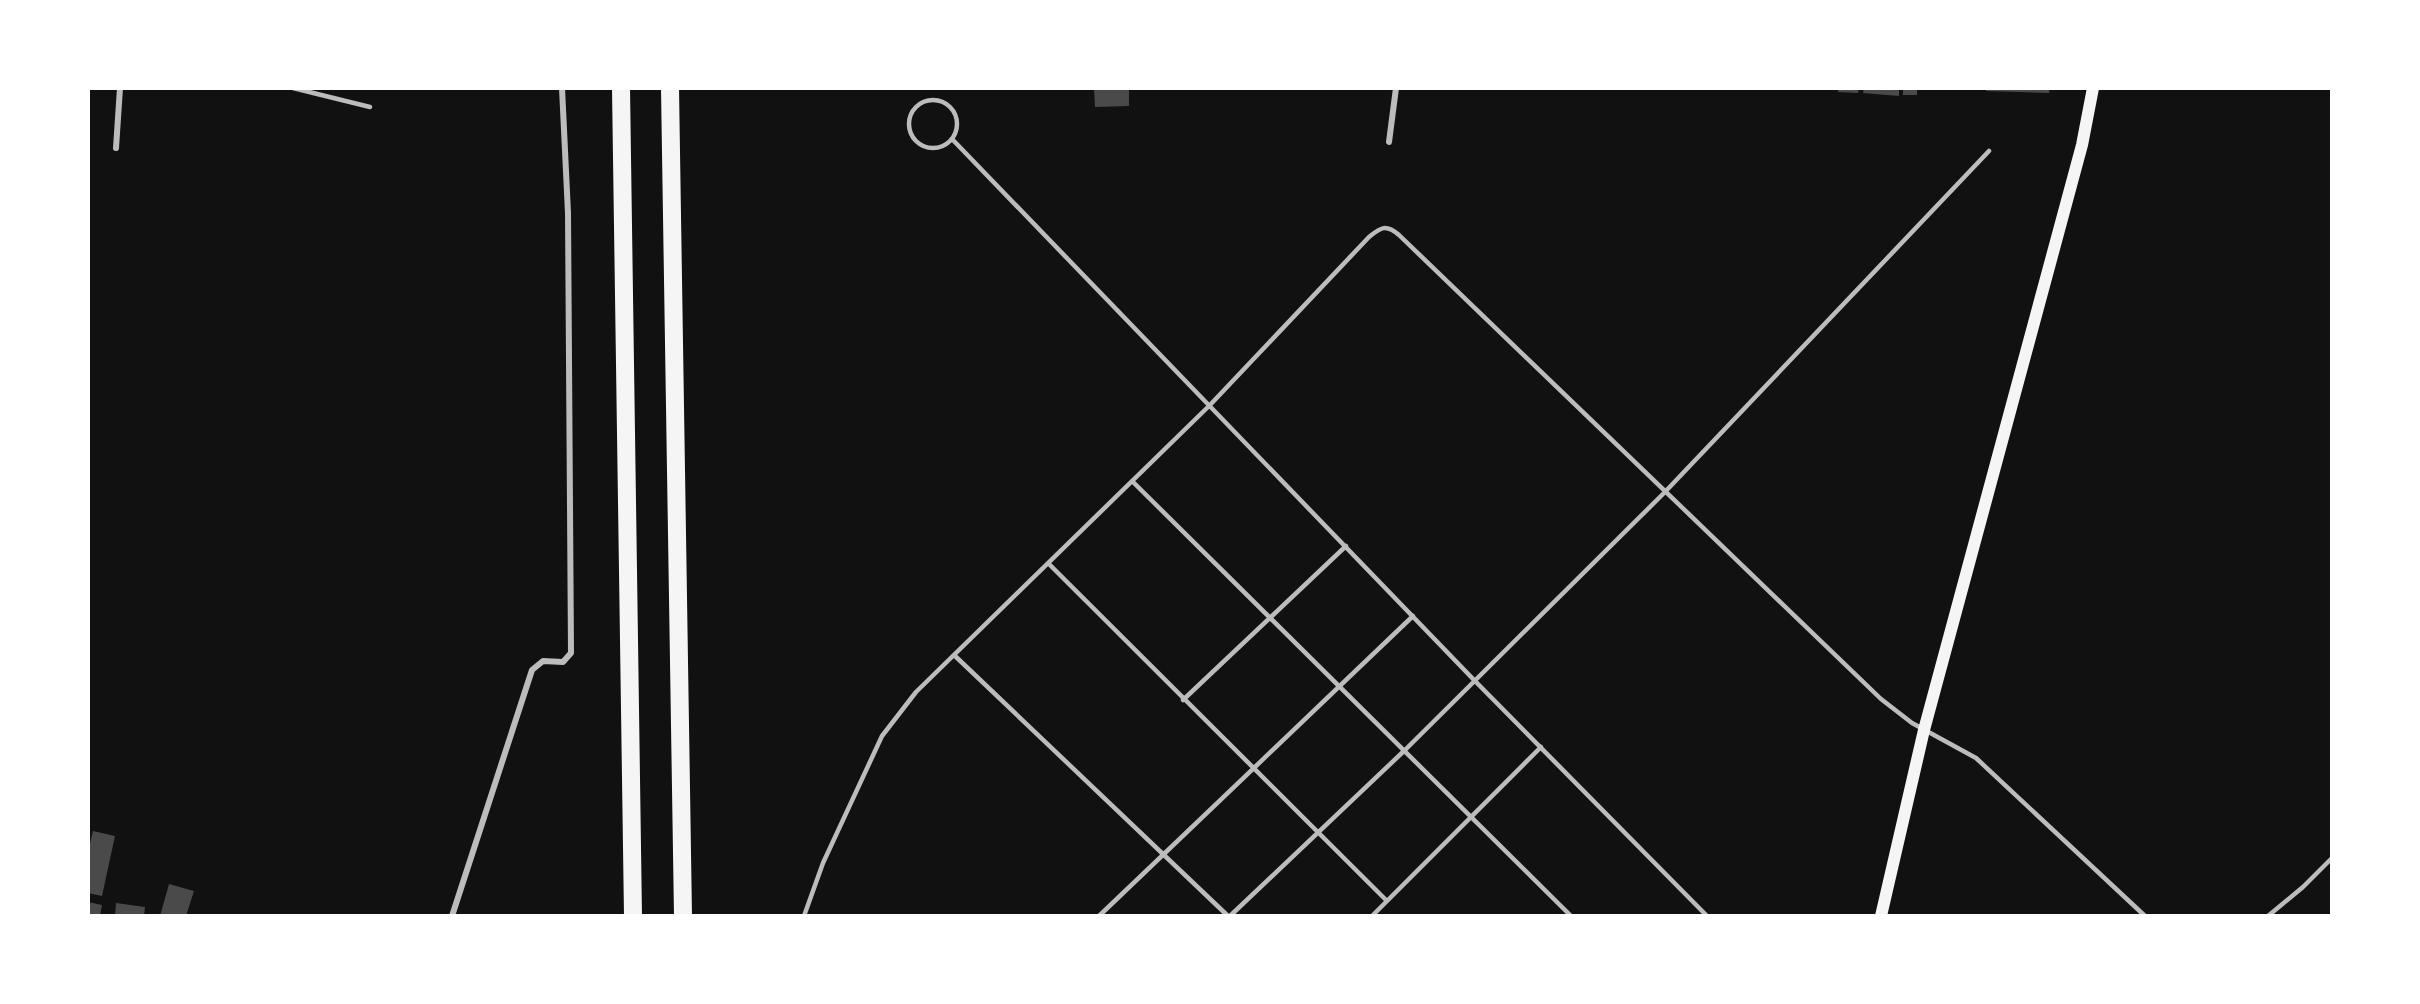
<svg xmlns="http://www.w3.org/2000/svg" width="2420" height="1004" font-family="Poppins,sans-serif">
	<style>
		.building { fill: #4a4a4a }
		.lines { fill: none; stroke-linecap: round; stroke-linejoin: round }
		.service { stroke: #bcbcbc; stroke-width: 4.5 }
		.minor { stroke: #bcbcbc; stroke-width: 6 }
		.secondary { stroke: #f5f5f5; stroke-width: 12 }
		.motorway { stroke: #f5f5f5; stroke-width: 18 }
	</style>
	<rect width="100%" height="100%" fill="#111"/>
	<path class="building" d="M1094 88H1129V106L1095 107Z
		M1838 88H1859L1858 93 1838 92Z
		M1864 88H1899V96L1863 93Z
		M1903 88H1917V95H1903Z
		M1986 88H2050L2049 93 1986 91Z
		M93 831 115 836 102 896 88 893V852Z
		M169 884 194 891 186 916H160Z
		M88 902 102 905 100 916H88Z
		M116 903 145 907 144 916H115Z"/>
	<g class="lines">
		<path class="service" d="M293 88 370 107
			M909 124a24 24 0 1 1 48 0a24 24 0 1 1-48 0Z
			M952 139 1475 681 1707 916
			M1132 481 1571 916
			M1048 563 1387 901
			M954 655 1228 916
			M1183 700 1346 546
			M804 916 823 863 882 736 916 692 1210 405 1369 237C1381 227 1386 224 1399 235L1881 699 1912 723 1976 758 2145 916
			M1099 916 1413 616
			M1230 916 1405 750 1664 493 1989 151
			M1372 916 1541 747
			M2268 916 2303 887 2332 858"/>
		<path class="minor" d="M1389 142 1396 88
			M116 148 120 88
			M452 916 532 670 543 661 563 662 571 653 568 213 562 88"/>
		<path class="secondary" d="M1881 916 1924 730 2082 145 2093 88"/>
		<path class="motorway" d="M621 88 633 916
			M670 88 683 916"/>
	</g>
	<rect width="2420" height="1004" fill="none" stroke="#ffffff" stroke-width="180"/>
</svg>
